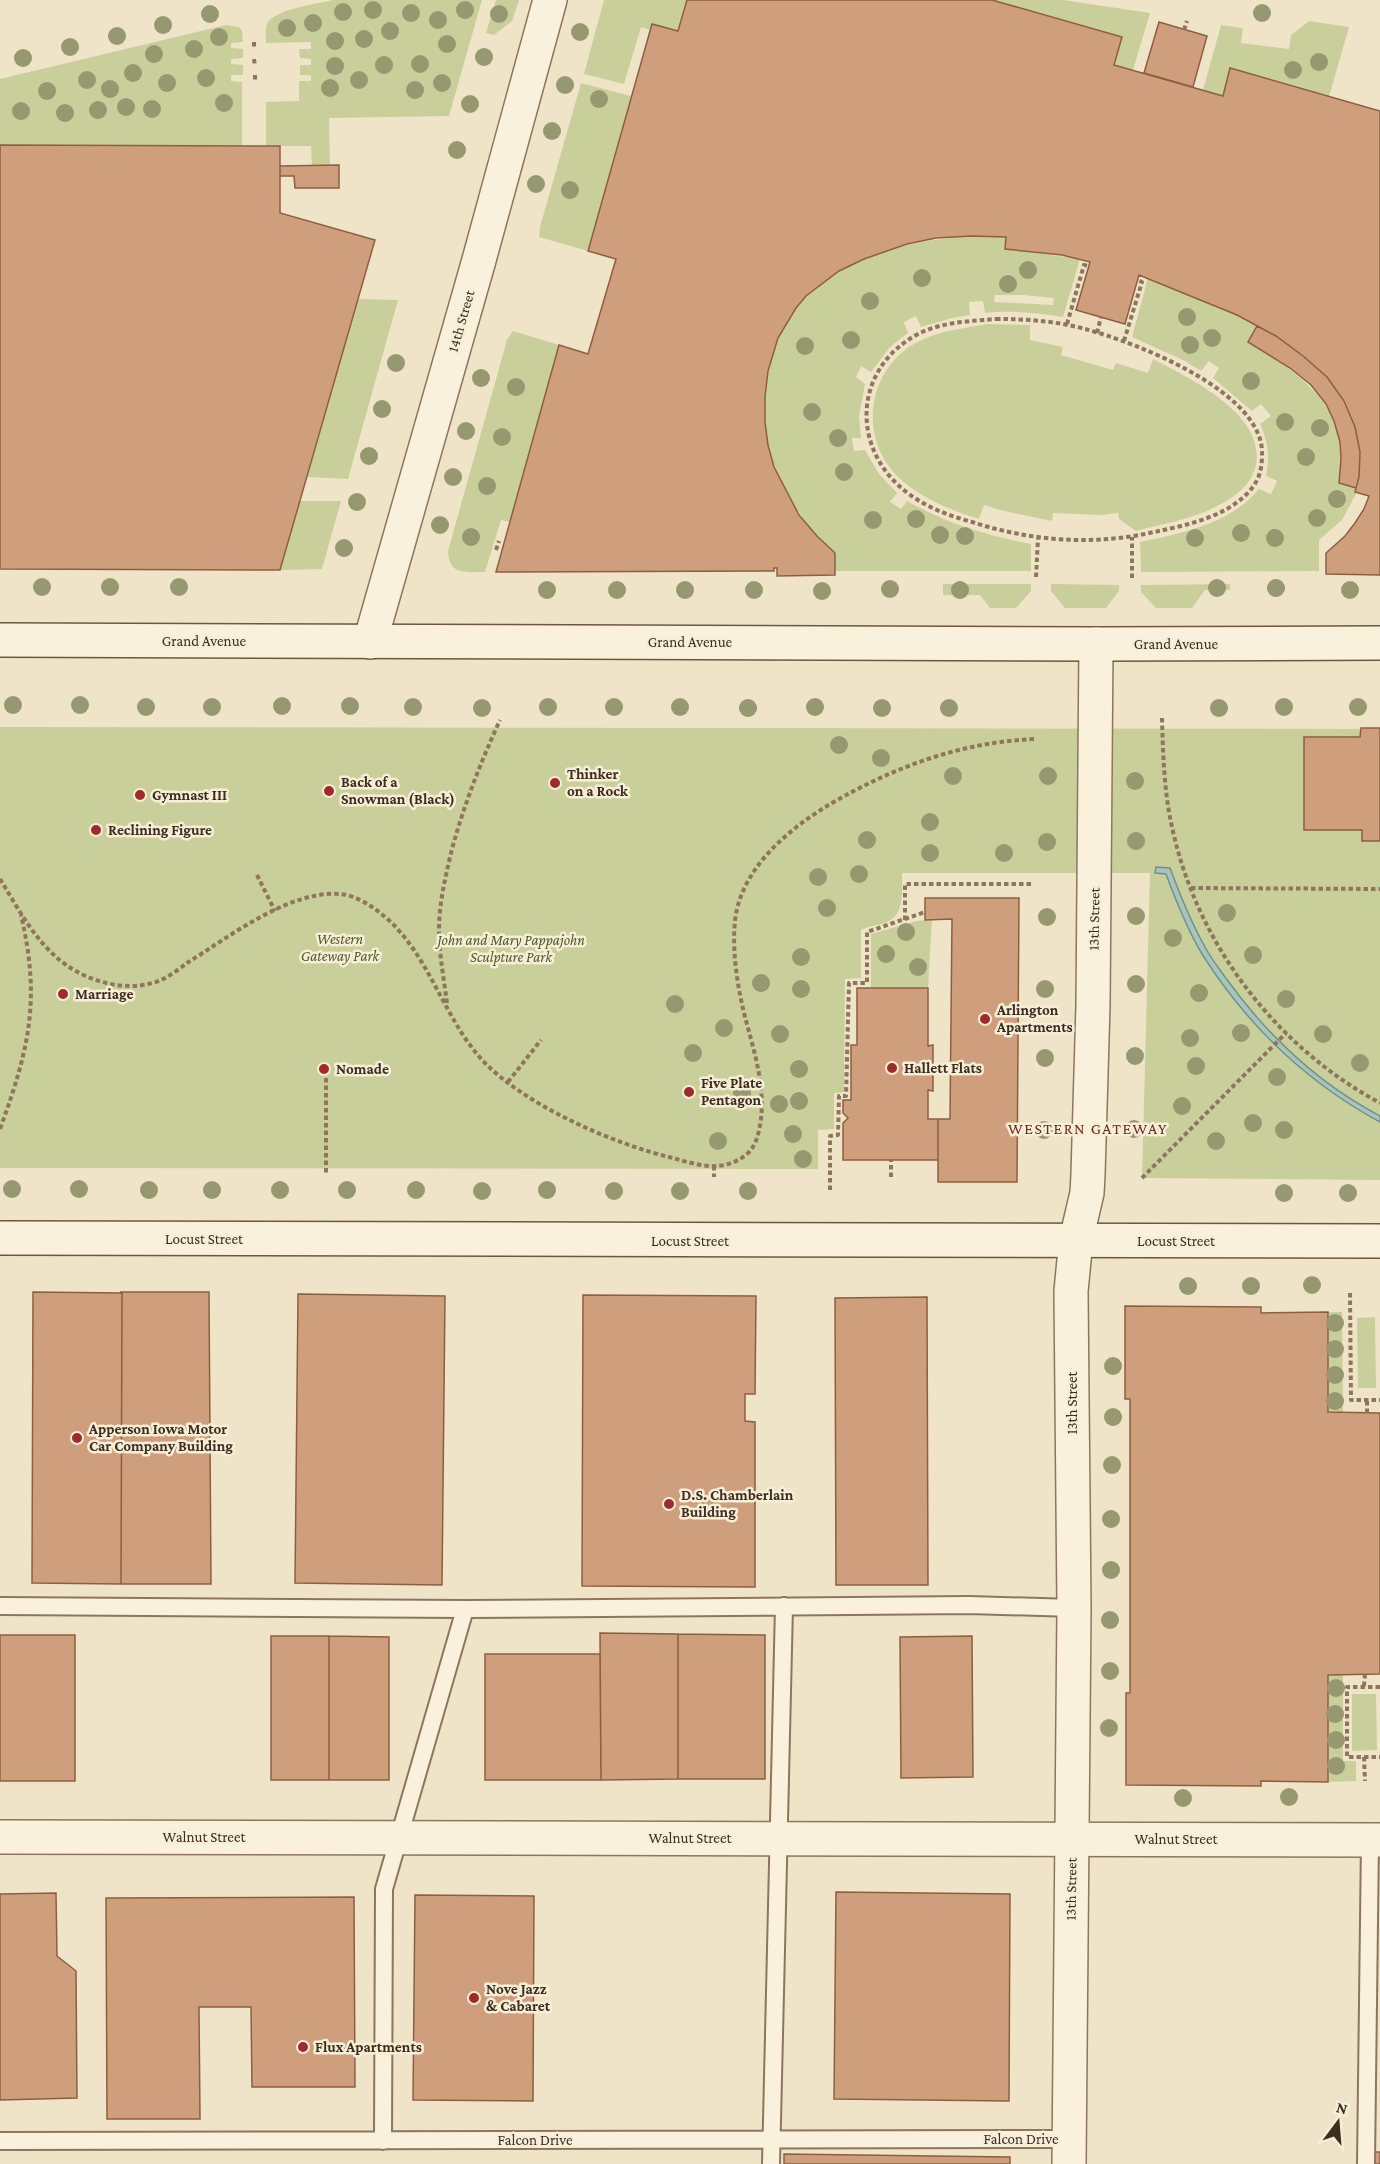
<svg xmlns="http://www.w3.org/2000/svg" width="1380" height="2164" font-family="'Crimson Pro',serif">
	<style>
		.green { fill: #c9cf9b; fill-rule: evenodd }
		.water { fill: #a9c4bc; stroke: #6f938a; stroke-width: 1.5 }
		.building { fill: #cf9f7d; stroke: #8d5f41; stroke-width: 1.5 }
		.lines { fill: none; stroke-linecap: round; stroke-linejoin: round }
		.service-casing { stroke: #8d765c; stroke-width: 20 }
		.minor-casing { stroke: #8d765c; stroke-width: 36 }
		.tertiary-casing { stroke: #8d765c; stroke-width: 36 }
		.secondary-casing { stroke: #6f573f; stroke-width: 36 }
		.path { stroke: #8d765c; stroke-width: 4; stroke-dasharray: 4.5 3; stroke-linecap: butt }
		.service { stroke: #faf1dc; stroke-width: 16 }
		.minor { stroke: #faf1dc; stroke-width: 33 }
		.tertiary { stroke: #faf1dc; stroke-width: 33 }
		.secondary { stroke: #faf1dc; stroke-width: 33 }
		.tree { fill: #96986f }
		.poi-dot { fill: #9e2a2b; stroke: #f7eed8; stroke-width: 2 }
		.labels { text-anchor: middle; stroke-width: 5; stroke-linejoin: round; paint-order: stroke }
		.street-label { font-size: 15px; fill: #3d2e20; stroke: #f7eed8 }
		.poi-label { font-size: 15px; font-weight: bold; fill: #3d2e20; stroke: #f7eed8; text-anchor: start }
		.park-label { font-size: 15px; font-style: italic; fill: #4d5a26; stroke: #f7eed8 }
		.neighbourhood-label { font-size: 16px; letter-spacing: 1.5px; fill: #6b2e1e; stroke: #f7eed8 }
	</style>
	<rect width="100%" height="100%" fill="#f0e4c8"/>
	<path class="green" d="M333 0H482L449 116 329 118 330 166H312L311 146H266V102L299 101V81H311V75H300V65H311V59L300 58 299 49H311V42L266 43C266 37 265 29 267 24 274 9 317 4 333 0Z
		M496 0H519L512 21 494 35 486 33Z
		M604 0H687L678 31 652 24 650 30 641 27 624 84 584 74Z
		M992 0H1063L1150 13 1133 70 1114 65Z
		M1309 21 1349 27 1329 97 1230 68 1223 96 1203 90 1221 25 1243 28 1241 43 1289 49 1291 35Z
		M226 25 239 27 242 31 243 42 231 43V48L243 49V58L231 59V64L243 65V75H231V81L242 82V146L0 145V79Z
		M581 83 631 96 588 251 539 237 540 227Z
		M971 236 1006 237V249L1080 259 1063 317C1037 313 1011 310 985 313L983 301 969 302 970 315 952 318 921 327 916 316 904 322 908 333 890 347 871 372 861 366 856 377 865 384 859 416 861 438H852L854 451 865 450 879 474 897 493 890 502 901 509 907 501C946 523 988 536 1031 544V571H834L835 553C809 529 787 501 774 468 754 413 763 337 806 296 850 254 913 240 971 236ZM1023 295 1054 298 1053 305 994 302 995 295Z
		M1148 278 1237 315 1257 326 1249 341C1302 376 1354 409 1339 483L1356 488 1357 492 1342 520 1319 540V571L1141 572 1140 542C1183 533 1230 524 1259 489L1271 494 1277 481 1266 476C1270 457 1268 442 1260 424L1271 416 1261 404 1252 411 1213 378 1219 368 1209 361 1201 371 1185 361 1132 337Z
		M358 299 398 300 348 479 307 477Z
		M987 324 1030 325V340L1063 347 1061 355 1113 370 1116 363 1148 373 1153 359C1189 378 1266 414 1256 465 1253 480 1241 492 1228 500 1202 517 1167 523 1136 531L1119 519 1118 513 1101 515 1053 513 1052 521 1004 511 984 505 979 519C950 510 920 498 898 477 855 435 869 362 924 339 944 330 966 328 987 324Z
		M513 331 559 345 510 522 501 520 485 572C466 572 449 576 448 551L507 340Z
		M300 501H341L322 569 280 570Z
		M943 584H1031V591L1016 608H990L980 595H943Z
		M1051 584 1119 585V591L1106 608H1065L1051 591Z
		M1230 584V590H1205L1192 608H1156L1141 592V585Z
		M0 727 1380 729V1180L1142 1178 1150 873H902C902 888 905 913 889 921 880 926 870 925 861 930V978L845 979 844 1092 834 1093V1129L818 1130V1169L0 1168Z
		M932 919 928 988H871V934L917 921Z
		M1328 1312H1342L1343 1413 1328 1412Z
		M1375 1317 1376 1388H1358L1357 1318Z
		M1343 1674V1761H1356V1781L1328 1782V1675Z
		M1352 1694H1376L1377 1750 1352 1751Z"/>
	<path class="water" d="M1156 867 1170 868C1180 895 1191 922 1205 947 1210 957 1218 967 1225 977 1266 1034 1317 1083 1380 1116V1122C1306 1082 1247 1025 1202 954 1187 929 1176 901 1166 874L1155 873Z"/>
	<path class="building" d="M687 0H992L1122 37 1114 65 1223 96 1230 68 1380 111V575L1326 574V553L1345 536 1355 523 1364 509 1369 496 1355 492 1359 477 1360 452 1355 427 1344 401 1327 377 1303 356 1276 336 1237 315 1139 275 1125 324 1076 310 1090 262 1062 255 1005 249 1006 237 971 236 936 238 907 244 864 259 839 271 806 296 796 308 778 338 768 371 765 397V422L768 445 774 467 799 515 817 536 835 553V575L777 576V568H774V571L496 572 559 345 588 354 616 259 588 251 652 24 678 31Z
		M1159 22 1207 36 1193 87 1144 73Z
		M0 145 280 146V213L375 240 280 570 0 569Z
		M339 165V188H295L294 176H280V166Z
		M1257 326 1276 336 1303 356 1327 377 1344 401 1355 427 1360 452 1359 477 1356 488 1339 483 1341 459 1340 442 1334 421 1326 404 1311 385 1290 368 1248 342Z
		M1361 728H1380V841H1362V830H1304V737H1360Z
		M925 898H1019L1017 1182H938V1119H950L952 919 925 920Z
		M857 988H928V1046L933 1045V1091L928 1090V1119H938V1160H843V1123L848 1118 843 1113V1100H851V1045H857Z
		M33 1292 122 1293 121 1584 32 1583Z
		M120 1292H209L211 1584H121L122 1293Z
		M298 1294 445 1296 442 1585 295 1583Z
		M583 1295 756 1296 755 1394H745V1421L755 1422V1587L582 1586Z
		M927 1297 928 1585H836L835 1298Z
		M1125 1306 1261 1307V1313L1328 1312V1412L1380 1413V1674L1328 1675V1782L1261 1781V1786L1126 1785V1693H1130V1399H1125Z
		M600 1633 678 1634V1779L601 1780Z
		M678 1634 765 1635V1779H678Z
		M0 1635H75V1781H0Z
		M271 1636H329V1780H271Z
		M329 1636 389 1637V1780H329Z
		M972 1636 973 1777 901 1778 900 1637Z
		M485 1654H600L601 1780H485Z
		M836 1892 1010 1894 1009 2101 834 2099Z
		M56 1893 57 1956 76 1971 77 2098 0 2100V1894Z
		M415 1895 534 1896 533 2101 413 2100Z
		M354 1897 355 2087H252L251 2007H199L200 2119H107L106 1898Z
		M1375 2152H1380V2164H1375Z
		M784 2154 1010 2157V2164H784Z"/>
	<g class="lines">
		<g class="service-casing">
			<path id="service" d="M0 1606 465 1609 969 1605 1074 1608
				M0 2141 1069 2139
				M383 2141 384 1889 465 1609
				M771 2164 784 1606
				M1366 2164 1370 1840"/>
		</g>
		<g class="minor-casing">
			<path id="minor" d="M370 642 479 260 550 0
				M1069 2164 1074 1608 1071 1291 1076 1240 1087 1193 1088 1175 1093 1005 1096 644"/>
		</g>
		<g class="tertiary-casing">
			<path id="tertiary" d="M0 1837 1380 1840"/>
		</g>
		<g class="secondary-casing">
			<path id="secondary" d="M0 640 1096 644 1380 643
				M0 1238 1380 1241"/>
		</g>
		<path class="path" d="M1184 30 1187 21
			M254 42V49
			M254 59 255 66
			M255 75V82
			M996 319C1026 319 1056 321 1085 329 1135 342 1265 392 1262 455 1262 467 1260 478 1252 488 1230 516 1188 525 1154 532 1093 546 1031 541 972 522 950 516 928 508 909 494 850 451 852 369 918 334 941 322 971 321 996 319Z
			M1067 324 1084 265 1088 266
			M1097 333 1101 317
			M1124 341 1142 282 1137 280
			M496 550 499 541
			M1036 577 1038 538
			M1132 578V537
			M1162 718C1163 755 1164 791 1172 827 1197 944 1275 1046 1380 1103
			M257 875 275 911
			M0 879C16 905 31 934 54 955 80 980 126 995 161 980 170 976 179 969 187 963 229 937 289 890 340 894 353 895 365 902 375 909 430 948 441 1019 487 1065 531 1108 614 1144 673 1158 687 1162 703 1167 718 1166 728 1165 739 1161 747 1154 757 1145 759 1132 761 1119 765 1082 753 1048 744 1013 737 983 732 951 735 921 741 862 802 818 850 793 908 762 968 742 1034 739
			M1191 888 1380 889
			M905 920V884H1031
			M447 1003C444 979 439 954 439 930 439 904 445 879 451 853 463 807 480 764 500 720
			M326 1078V1175
			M508 1082 541 1040
			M0 1129C29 1049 41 1000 21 915
			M714 1166V1177
			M891 1177V1160
			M1142 1178 1286 1033
			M830 1190V1136L838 1135 839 1096H846L849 983H867V932L925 912
			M1350 1293 1351 1400H1380
			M1367 1413V1399
			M1364 1686 1365 1674
			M1380 1687H1347V1757H1380
			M1364 1757 1365 1781"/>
		<use href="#service" class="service"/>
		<use href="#minor" class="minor"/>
		<use href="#tertiary" class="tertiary"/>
		<use href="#secondary" class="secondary"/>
	</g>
	<g class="tree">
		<circle cx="373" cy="10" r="9"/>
		<circle cx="465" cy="10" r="9"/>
		<circle cx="343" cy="12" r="9"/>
		<circle cx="411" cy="13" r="9"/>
		<circle cx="1262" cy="13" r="9"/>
		<circle cx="210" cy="14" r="9"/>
		<circle cx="499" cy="14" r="9"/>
		<circle cx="438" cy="20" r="9"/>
		<circle cx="313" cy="23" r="9"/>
		<circle cx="163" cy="25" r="9"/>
		<circle cx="287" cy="28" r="9"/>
		<circle cx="390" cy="31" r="9"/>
		<circle cx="580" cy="32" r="9"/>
		<circle cx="117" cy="36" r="9"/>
		<circle cx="219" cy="37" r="9"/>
		<circle cx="364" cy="39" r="9"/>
		<circle cx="335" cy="41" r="9"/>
		<circle cx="447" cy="44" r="9"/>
		<circle cx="70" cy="47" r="9"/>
		<circle cx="194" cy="49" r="9"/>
		<circle cx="154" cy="54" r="9"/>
		<circle cx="484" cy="57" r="9"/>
		<circle cx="23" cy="58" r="9"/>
		<circle cx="1319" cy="62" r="9"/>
		<circle cx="420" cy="64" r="9"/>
		<circle cx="384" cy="65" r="9"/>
		<circle cx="335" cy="66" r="9"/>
		<circle cx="1293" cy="70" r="9"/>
		<circle cx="133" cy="73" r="9"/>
		<circle cx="206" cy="78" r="9"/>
		<circle cx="87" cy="80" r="9"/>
		<circle cx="359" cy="80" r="9"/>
		<circle cx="167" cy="83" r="9"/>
		<circle cx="442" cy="83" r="9"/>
		<circle cx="565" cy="85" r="9"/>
		<circle cx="330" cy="88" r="9"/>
		<circle cx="110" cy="89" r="9"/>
		<circle cx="415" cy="90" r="9"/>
		<circle cx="47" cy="91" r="9"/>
		<circle cx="599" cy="99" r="9"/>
		<circle cx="224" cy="103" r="9"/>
		<circle cx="470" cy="104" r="9"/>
		<circle cx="126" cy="107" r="9"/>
		<circle cx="152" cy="109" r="9"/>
		<circle cx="98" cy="110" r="9"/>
		<circle cx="21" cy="111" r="9"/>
		<circle cx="65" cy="113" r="9"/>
		<circle cx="552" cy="131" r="9"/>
		<circle cx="457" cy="150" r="9"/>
		<circle cx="536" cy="184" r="9"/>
		<circle cx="570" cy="190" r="9"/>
		<circle cx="1028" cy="270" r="9"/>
		<circle cx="922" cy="278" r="9"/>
		<circle cx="1008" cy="284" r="9"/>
		<circle cx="870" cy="301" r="9"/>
		<circle cx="1187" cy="317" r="9"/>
		<circle cx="1212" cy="338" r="9"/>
		<circle cx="851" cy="340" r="9"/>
		<circle cx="1190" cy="345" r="9"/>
		<circle cx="805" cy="346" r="9"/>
		<circle cx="396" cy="363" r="9"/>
		<circle cx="481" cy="378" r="9"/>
		<circle cx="1251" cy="381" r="9"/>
		<circle cx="516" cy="387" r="9"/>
		<circle cx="382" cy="409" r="9"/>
		<circle cx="812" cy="412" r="9"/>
		<circle cx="1285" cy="422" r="9"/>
		<circle cx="1320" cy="428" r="9"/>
		<circle cx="466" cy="431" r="9"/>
		<circle cx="502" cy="437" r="9"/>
		<circle cx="838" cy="438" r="9"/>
		<circle cx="369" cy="456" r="9"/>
		<circle cx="1306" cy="457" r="9"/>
		<circle cx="844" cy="472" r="9"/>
		<circle cx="453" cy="477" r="9"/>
		<circle cx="487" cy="486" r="9"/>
		<circle cx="1337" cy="499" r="9"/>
		<circle cx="357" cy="502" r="9"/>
		<circle cx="1317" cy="518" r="9"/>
		<circle cx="916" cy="519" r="9"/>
		<circle cx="873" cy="520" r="9"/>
		<circle cx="440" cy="525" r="9"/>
		<circle cx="1241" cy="533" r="9"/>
		<circle cx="940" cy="535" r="9"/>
		<circle cx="965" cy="536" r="9"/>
		<circle cx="471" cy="537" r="9"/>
		<circle cx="1195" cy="538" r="9"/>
		<circle cx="1275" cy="538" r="9"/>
		<circle cx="344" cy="548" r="9"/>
		<circle cx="42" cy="587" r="9"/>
		<circle cx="110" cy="587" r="9"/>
		<circle cx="179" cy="587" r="9"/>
		<circle cx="1217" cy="588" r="9"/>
		<circle cx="1276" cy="588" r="9"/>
		<circle cx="890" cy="589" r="9"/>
		<circle cx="547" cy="590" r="9"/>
		<circle cx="617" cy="590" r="9"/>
		<circle cx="685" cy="590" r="9"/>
		<circle cx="754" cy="590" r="9"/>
		<circle cx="960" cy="590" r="9"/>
		<circle cx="1350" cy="590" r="9"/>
		<circle cx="822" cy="591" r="9"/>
		<circle cx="13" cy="705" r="9"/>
		<circle cx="80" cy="705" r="9"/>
		<circle cx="282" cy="706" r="9"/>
		<circle cx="350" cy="706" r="9"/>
		<circle cx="146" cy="707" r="9"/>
		<circle cx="212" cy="707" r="9"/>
		<circle cx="413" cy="707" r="9"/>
		<circle cx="548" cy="707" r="9"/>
		<circle cx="614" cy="707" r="9"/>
		<circle cx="680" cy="707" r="9"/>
		<circle cx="815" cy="707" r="9"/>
		<circle cx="1284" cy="707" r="9"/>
		<circle cx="1358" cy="707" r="9"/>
		<circle cx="482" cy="708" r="9"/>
		<circle cx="748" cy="708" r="9"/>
		<circle cx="882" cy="708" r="9"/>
		<circle cx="949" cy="708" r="9"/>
		<circle cx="1219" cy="708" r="9"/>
		<circle cx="839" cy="745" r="9"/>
		<circle cx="881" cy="758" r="9"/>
		<circle cx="953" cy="776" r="9"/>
		<circle cx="1048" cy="776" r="9"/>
		<circle cx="1135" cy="781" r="9"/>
		<circle cx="930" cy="822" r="9"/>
		<circle cx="867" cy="840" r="9"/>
		<circle cx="1136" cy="841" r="9"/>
		<circle cx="1047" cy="842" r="9"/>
		<circle cx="930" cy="853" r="9"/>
		<circle cx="1004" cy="853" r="9"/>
		<circle cx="859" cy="874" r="9"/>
		<circle cx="818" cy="877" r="9"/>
		<circle cx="827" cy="908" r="9"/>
		<circle cx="1227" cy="913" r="9"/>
		<circle cx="1136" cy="916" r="9"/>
		<circle cx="1047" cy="917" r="9"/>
		<circle cx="906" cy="932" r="9"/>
		<circle cx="1173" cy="938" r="9"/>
		<circle cx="886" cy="954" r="9"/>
		<circle cx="1253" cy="955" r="9"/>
		<circle cx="801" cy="957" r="9"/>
		<circle cx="918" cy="967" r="9"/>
		<circle cx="761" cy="983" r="9"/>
		<circle cx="1136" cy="984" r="9"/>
		<circle cx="801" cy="989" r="9"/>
		<circle cx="1045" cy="989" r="9"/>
		<circle cx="1199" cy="993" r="9"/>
		<circle cx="1286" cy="999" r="9"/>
		<circle cx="675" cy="1004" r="9"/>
		<circle cx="724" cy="1028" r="9"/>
		<circle cx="1241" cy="1033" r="9"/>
		<circle cx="780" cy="1034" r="9"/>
		<circle cx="1323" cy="1034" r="9"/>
		<circle cx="1190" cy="1038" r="9"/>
		<circle cx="693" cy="1053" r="9"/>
		<circle cx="1135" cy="1056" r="9"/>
		<circle cx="1045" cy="1058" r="9"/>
		<circle cx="1360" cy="1063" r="9"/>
		<circle cx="1196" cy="1066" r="9"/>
		<circle cx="799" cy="1069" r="9"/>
		<circle cx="1277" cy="1077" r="9"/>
		<circle cx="742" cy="1093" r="9"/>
		<circle cx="799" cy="1101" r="9"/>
		<circle cx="779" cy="1104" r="9"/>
		<circle cx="1182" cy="1106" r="9"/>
		<circle cx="1253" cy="1123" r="9"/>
		<circle cx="1134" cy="1129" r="9"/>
		<circle cx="1044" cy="1130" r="9"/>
		<circle cx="1284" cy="1130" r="9"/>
		<circle cx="793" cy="1134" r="9"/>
		<circle cx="718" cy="1141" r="9"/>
		<circle cx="1216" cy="1141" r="9"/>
		<circle cx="803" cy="1159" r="9"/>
		<circle cx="12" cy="1189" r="9"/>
		<circle cx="79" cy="1189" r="9"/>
		<circle cx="149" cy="1190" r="9"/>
		<circle cx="212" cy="1190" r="9"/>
		<circle cx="280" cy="1190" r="9"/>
		<circle cx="347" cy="1190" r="9"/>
		<circle cx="416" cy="1190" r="9"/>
		<circle cx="547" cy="1190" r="9"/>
		<circle cx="482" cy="1191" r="9"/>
		<circle cx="614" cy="1191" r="9"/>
		<circle cx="680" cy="1191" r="9"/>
		<circle cx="748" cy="1191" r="9"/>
		<circle cx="1284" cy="1193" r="9"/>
		<circle cx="1348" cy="1193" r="9"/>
		<circle cx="1312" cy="1285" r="9"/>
		<circle cx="1188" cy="1286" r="9"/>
		<circle cx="1251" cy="1286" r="9"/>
		<circle cx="1335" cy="1323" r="9"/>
		<circle cx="1335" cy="1349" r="9"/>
		<circle cx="1113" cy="1366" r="9"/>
		<circle cx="1335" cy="1375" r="9"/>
		<circle cx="1335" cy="1401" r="9"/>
		<circle cx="1113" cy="1417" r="9"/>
		<circle cx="1112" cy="1465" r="9"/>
		<circle cx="1111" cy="1519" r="9"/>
		<circle cx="1111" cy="1570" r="9"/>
		<circle cx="1110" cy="1620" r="9"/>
		<circle cx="1110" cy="1671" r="9"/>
		<circle cx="1336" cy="1688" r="9"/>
		<circle cx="1335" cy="1714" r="9"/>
		<circle cx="1109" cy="1728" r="9"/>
		<circle cx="1336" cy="1740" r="9"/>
		<circle cx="1336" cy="1766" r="9"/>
		<circle cx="1289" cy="1797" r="9"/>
		<circle cx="1183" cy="1798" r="9"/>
	</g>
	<g class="poi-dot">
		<circle cx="555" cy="783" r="6"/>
		<circle cx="329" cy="791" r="6"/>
		<circle cx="140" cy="795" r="6"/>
		<circle cx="96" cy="830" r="6"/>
		<circle cx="63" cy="994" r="6"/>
		<circle cx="985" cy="1019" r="6"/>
		<circle cx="892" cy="1068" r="6"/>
		<circle cx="324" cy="1069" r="6"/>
		<circle cx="689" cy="1092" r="6"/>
		<circle cx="77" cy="1438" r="6"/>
		<circle cx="669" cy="1504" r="6"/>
		<circle cx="474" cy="1998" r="6"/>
		<circle cx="303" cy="2047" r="6"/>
	</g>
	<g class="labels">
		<g class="street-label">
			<text transform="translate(461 321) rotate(-74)" y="5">14th Street</text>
			<text x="204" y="646">Grand Avenue</text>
			<text x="690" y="647">Grand Avenue</text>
			<text x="1176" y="649">Grand Avenue</text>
			<text transform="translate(1094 919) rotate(-89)" y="5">13th Street</text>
			<text x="204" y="1244">Locust Street</text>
			<text x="690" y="1246">Locust Street</text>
			<text x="1176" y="1246">Locust Street</text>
			<text transform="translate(1072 1403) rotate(-90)" y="5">13th Street</text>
			<text x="204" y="1842">Walnut Street</text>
			<text x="690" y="1843">Walnut Street</text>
			<text x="1176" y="1844">Walnut Street</text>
			<text transform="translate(1071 1889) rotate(-89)" y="5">13th Street</text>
			<text x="1021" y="2144">Falcon Drive</text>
			<text x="535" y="2145">Falcon Drive</text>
		</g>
		<g class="poi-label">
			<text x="567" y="779">Thinker<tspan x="567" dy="17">on a Rock</tspan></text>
			<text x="341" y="787">Back of a<tspan x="341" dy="17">Snowman (Black)</tspan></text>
			<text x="152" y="800">Gymnast III</text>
			<text x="108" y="835">Reclining Figure</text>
			<text x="75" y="999">Marriage</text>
			<text x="997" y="1015">Arlington<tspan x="997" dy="17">Apartments</tspan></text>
			<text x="904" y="1073">Hallett Flats</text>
			<text x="336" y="1074">Nomade</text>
			<text x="701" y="1088">Five Plate<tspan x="701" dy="17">Pentagon</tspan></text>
			<text x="89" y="1434">Apperson Iowa Motor<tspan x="89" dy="17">Car Company Building</tspan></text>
			<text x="681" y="1500">D.S. Chamberlain<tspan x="681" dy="17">Building</tspan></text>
			<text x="486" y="1994">Nove Jazz<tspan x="486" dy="17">&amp; Cabaret</tspan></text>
			<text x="315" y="2052">Flux Apartments</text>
		</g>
		<g class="park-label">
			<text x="340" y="944">Western<tspan x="340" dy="17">Gateway Park</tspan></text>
			<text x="511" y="945">John and Mary Pappajohn<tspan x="511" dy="17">Sculpture Park</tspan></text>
		</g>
		<g class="neighbourhood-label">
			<text x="1088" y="1134">WESTERN GATEWAY</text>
		</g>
	</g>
	<g transform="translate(1338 2122) rotate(16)" stroke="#f7eed8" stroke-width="4.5" paint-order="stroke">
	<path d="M0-4.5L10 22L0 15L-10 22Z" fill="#3d2e20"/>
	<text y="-9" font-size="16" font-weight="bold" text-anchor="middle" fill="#3d2e20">N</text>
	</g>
</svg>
